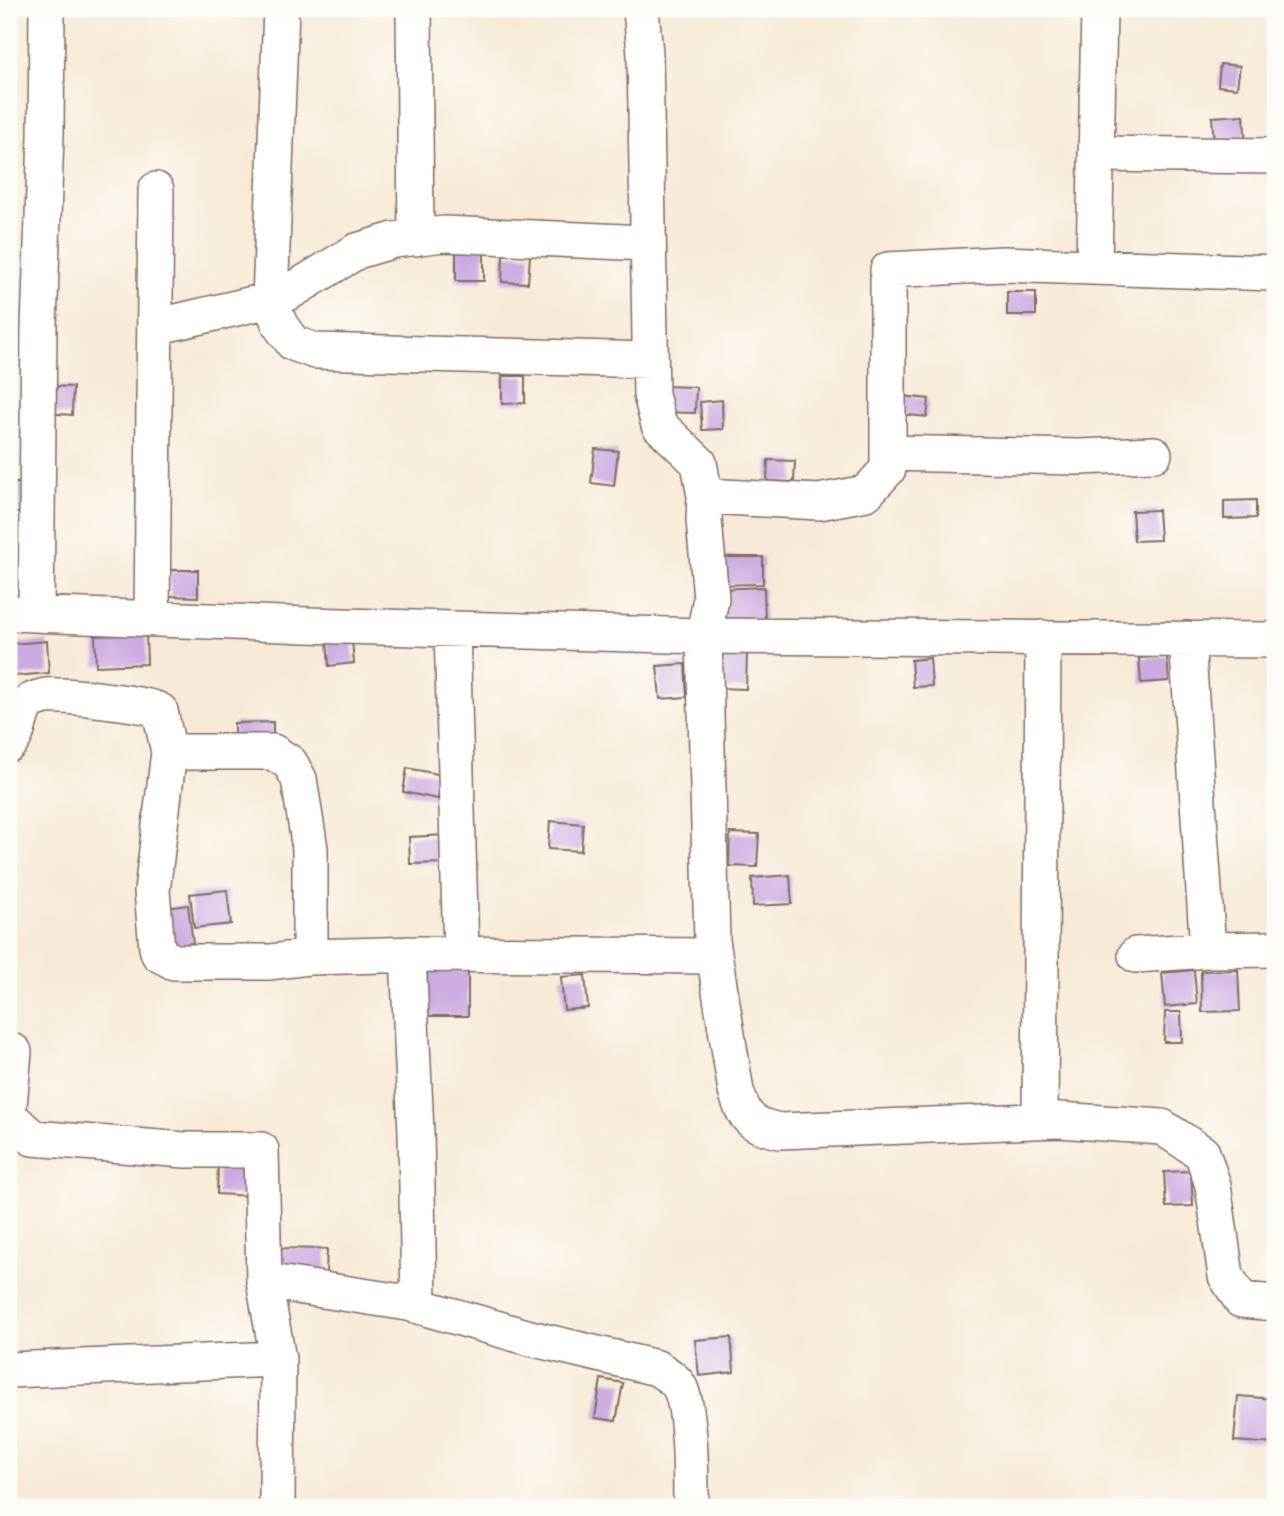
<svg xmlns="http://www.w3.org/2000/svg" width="1284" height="1516" font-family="Vollkorn,serif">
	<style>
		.building { fill: #cba9e1 }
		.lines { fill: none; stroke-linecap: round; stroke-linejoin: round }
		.street-casing { stroke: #7d6d5f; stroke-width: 38 }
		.street { stroke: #fff; stroke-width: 35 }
	</style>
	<rect width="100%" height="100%" fill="#fdfcf7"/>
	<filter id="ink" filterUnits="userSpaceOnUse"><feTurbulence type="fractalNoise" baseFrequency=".0143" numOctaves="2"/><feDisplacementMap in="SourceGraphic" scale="14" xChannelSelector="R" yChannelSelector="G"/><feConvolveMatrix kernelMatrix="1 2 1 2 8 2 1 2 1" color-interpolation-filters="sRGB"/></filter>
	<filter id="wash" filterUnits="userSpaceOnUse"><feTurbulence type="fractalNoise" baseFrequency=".00686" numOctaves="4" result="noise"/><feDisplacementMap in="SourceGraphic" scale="28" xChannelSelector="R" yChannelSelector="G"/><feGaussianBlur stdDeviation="1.57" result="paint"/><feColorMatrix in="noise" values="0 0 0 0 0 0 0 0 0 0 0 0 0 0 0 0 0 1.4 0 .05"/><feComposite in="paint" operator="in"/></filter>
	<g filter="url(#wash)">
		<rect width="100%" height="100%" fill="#f7ead8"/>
		<g id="blocks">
			<path class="building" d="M1220 64 1240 66 1237 88 1218 86Z
				M1244 115 1246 153 1215 155 1212 117Z
				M456 248H484V281H456Z
				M503 254 530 255 528 283 502 282Z
				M1007 292H1036V315H1007Z
				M502 376H525V403L502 404Z
				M46 386 73 387 72 415 45 413Z
				M661 386 696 387 695 413 660 412Z
				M893 395 929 399 927 417 891 413Z
				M722 400 723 429 702 430 700 402Z
				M595 449 618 451 614 486 591 483Z
				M768 460 795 461 794 482 767 481Z
				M9 483H27V513H9Z
				M1256 500V518L1224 519V501Z
				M1158 510 1160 540 1134 541 1132 511Z
				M715 557H763V584L715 585Z
				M170 570H198V597L170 596Z
				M764 587 765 620 718 622 717 589Z
				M146 634 147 664 96 666 95 636Z
				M352 640 354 663 329 666 327 642Z
				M47 641 49 673 15 676 12 644Z
				M717 652 747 653 746 689 716 688Z
				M1167 656 1169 681 1141 683 1139 658Z
				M930 658 932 686 913 687 911 660Z
				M685 664 687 697 660 699 657 666Z
				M273 722V742L234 744V723Z
				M407 768 443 775 438 799 403 792Z
				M550 821 583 824 581 851 548 849Z
				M730 833 759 834 757 867 729 866Z
				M446 835 448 863 410 864 409 837Z
				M790 875 792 904 753 906 752 878Z
				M227 890 231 924 194 928 190 894Z
				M188 905 193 943 161 946 156 909Z
				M1194 970 1197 1004 1165 1007 1162 973Z
				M1238 970 1240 1011 1202 1012 1201 971Z
				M424 971H468V1016H424Z
				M585 975 588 1008 564 1010 561 977Z
				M1165 1012H1181L1182 1042H1164Z
				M218 1165 252 1166 250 1196 217 1194Z
				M1191 1171 1193 1206 1166 1207 1164 1172Z
				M271 1248 327 1249 326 1274 270 1273Z
				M731 1337 734 1372 699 1376 695 1340Z
				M601 1379 623 1383 616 1421 595 1418Z
				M1238 1396 1275 1399V1444L1234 1441Z"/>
		</g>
	</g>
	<g filter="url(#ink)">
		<use href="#blocks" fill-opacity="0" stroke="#7d6d5f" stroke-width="2"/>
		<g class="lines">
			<g class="street-casing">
				<path id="street" d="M281 9 270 300 280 325 293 343 315 351 650 360
					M414 9 416 238
					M1096 154 1275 156
					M1094 267 1099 9
					M155 327 270 300 288 293 357 251 394 240 444 234 647 243
					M888 453 1079 457 1154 454
					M705 496 819 502 866 493 888 469V270L1003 264 1275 273
					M9 613 306 625 704 636 711 598 704 520 705 496 699 463 659 425 651 395 645 54 641 9
					M36 613 39 326 46 136 47 9
					M152 618 156 190
					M452 629 461 954
					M1187 639 1208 950
					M1275 640 704 636 712 941 736 1091C745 1120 751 1125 780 1131L1059 1120 1162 1127 1202 1153 1213 1185 1226 1276 1241 1300 1275 1303
					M9 744C22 732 17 710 31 701 35 699 42 697 46 696 64 695 148 703 160 711L169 752 152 891 157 948 159 954 174 962H270L310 957 419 954 714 956
					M169 752H273L290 763 299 779 310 849V957
					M408 954 416 1132 419 1306
					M1136 955 1208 950 1275 949
					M9 1106 14 1052
					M9 1116 33 1138 185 1150H261L264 1281 278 1359 277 1507
					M1040 1120 1043 638
					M264 1281 408 1303 530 1338 657 1368C665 1373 674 1378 679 1386 691 1406 691 1482 691 1507
					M9 1370 278 1359"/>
			</g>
			<use href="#street" class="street"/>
		</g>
	</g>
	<rect width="1284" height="1516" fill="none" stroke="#fdfcf7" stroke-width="35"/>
</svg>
